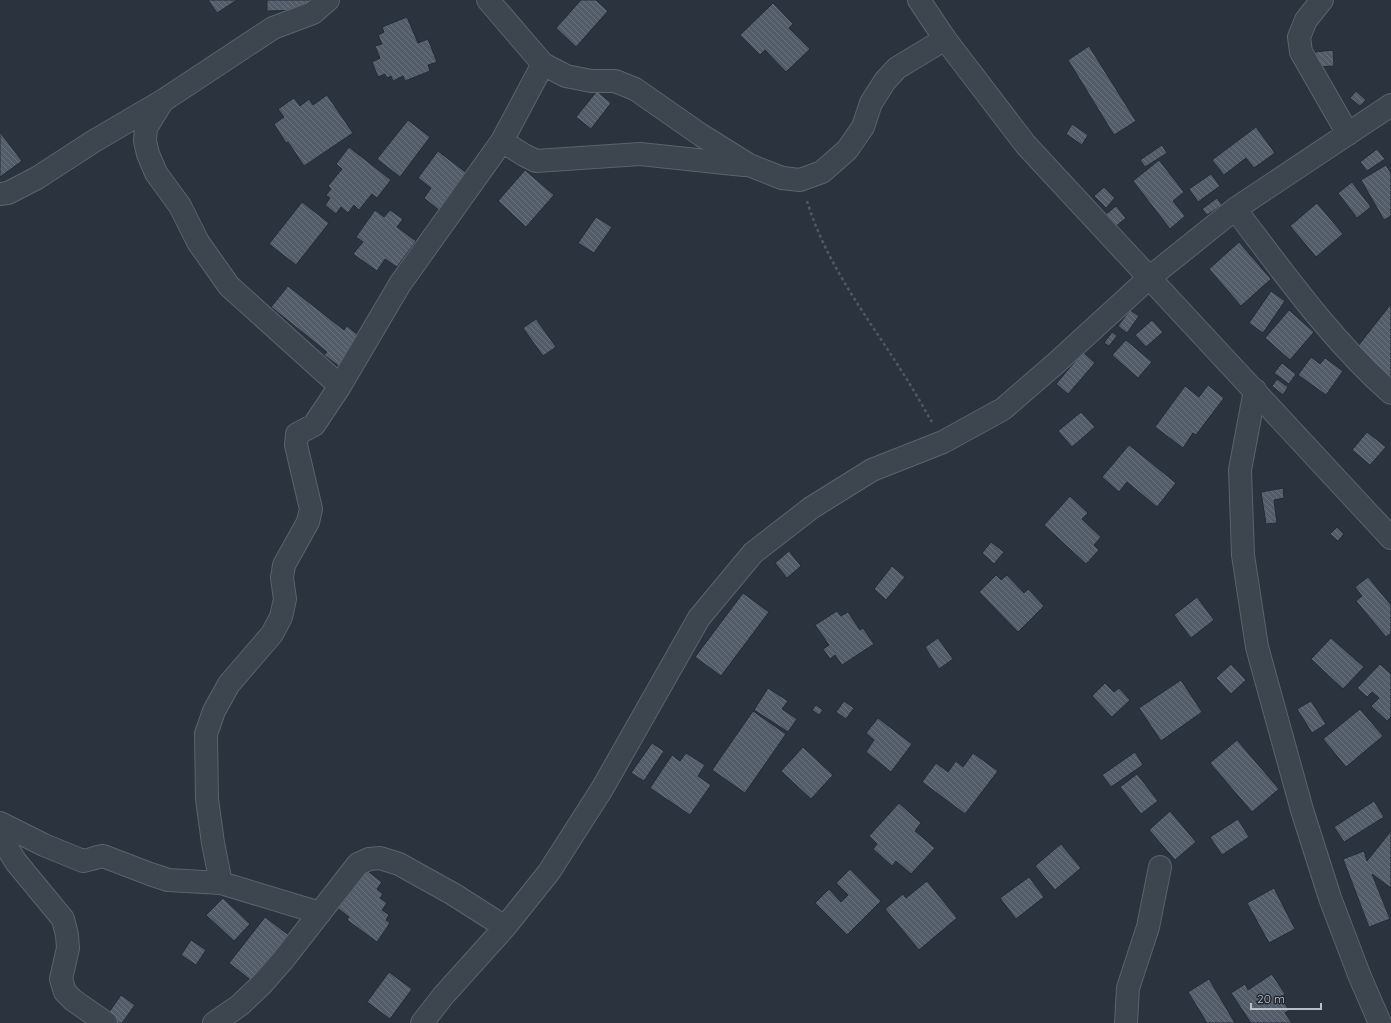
<svg xmlns="http://www.w3.org/2000/svg" width="1391" height="1023" font-family="Quicksand,sans-serif">
	<style>
		.building { fill: url(#building-back-hatch); stroke: #242c36 }
		.lines { fill: none; stroke-linecap: round; stroke-linejoin: round }
		.minor-casing { stroke: #5b636c; stroke-width: 24 }
		.tertiary-casing { stroke: #5b636c; stroke-width: 24 }
		.path { stroke: #4c5c5e; stroke-width: 2.5; stroke-dasharray: 3 3; stroke-linecap: butt }
		.minor { stroke: #3d454f; stroke-width: 22 }
		.tertiary { stroke: #3d454f; stroke-width: 22 }
	</style>
	<defs>
		<pattern id="building-back-hatch" width="6" height="6" patternUnits="userSpaceOnUse"><rect width="6" height="6" fill="#535c69"/><path d="M-1 5l2 2M0 0l6 6M5-1l2 2" fill="none" stroke="#6a727d"/></pattern>
	</defs>
	<rect width="100%" height="100%" fill="#2a333e"/>
	<path class="building" d="M208 0H237L217 13Z
		M267 0H309V10L267 11Z
		M581 0H596L608 11 576 47 556 28Z
		M773 3 793 24 789 28 810 49 786 72 765 50 760 55 740 35Z
		M407 17 418 43 428 39 437 62 428 65 430 71 405 81 403 76 393 81 391 76 387 78 385 74 378 77 372 62 380 58 375 46 382 44 378 35 384 32 382 27Z
		M1089 46 1136 121 1114 135 1068 60Z
		M1333 50 1334 66 1316 67 1315 52Z
		M597 91 611 103 591 129 576 117Z
		M1356 91 1366 100 1360 106 1350 98Z
		M327 95 353 133 304 166 288 142 286 143 274 124 284 117 278 109 294 98 300 106 309 99 313 105Z
		M408 120 430 137 400 177 377 159Z
		M1072 124 1088 135 1082 145 1066 134Z
		M1256 127 1275 153 1254 168 1246 158 1224 175 1212 160Z
		M0 132 22 161 0 177Z
		M1162 145 1167 153 1145 167 1140 160Z
		M349 147 391 180 377 198 372 194 359 210 354 205 348 213 341 207 336 214 325 205 330 198 326 195 331 189 328 186 342 169 336 164Z
		M1377 149 1385 159 1367 171 1360 162Z
		M438 151 468 174 440 211 424 198 431 188 418 178Z
		M1159 160 1184 192 1173 201 1185 216 1170 229 1133 181Z
		M1386 165 1391 173V216L1384 220 1361 180Z
		M525 170 554 195 526 227 498 201Z
		M1211 174 1220 186 1198 202 1189 189Z
		M1352 182 1371 207 1357 218 1338 193Z
		M1104 187 1115 198 1106 208 1094 196Z
		M1217 198 1222 205 1207 215 1202 209Z
		M302 202 329 223 296 265 269 244Z
		M1317 203 1343 234 1316 257 1290 226Z
		M1116 206 1126 218 1115 227 1105 215Z
		M375 210 384 217 390 210 403 219 397 227 416 241 397 267 385 259 377 271 353 254 363 242 356 237Z
		M596 217 612 227 594 253 578 243Z
		M1239 242 1271 279 1241 306 1209 269Z
		M288 286 344 330 347 326 363 339 340 367 324 355 327 352 271 307Z
		M1271 291 1285 301 1263 333 1249 323Z
		M1391 304V381L1354 351Z
		M1130 310 1139 316 1127 333 1118 326Z
		M1289 310 1314 332 1290 360 1265 338Z
		M536 319 556 347 543 356 523 328Z
		M1152 320 1163 332 1146 347 1135 335Z
		M1112 332 1117 336 1109 346 1104 343Z
		M1126 340 1152 362 1138 378 1112 355Z
		M1083 352 1095 363 1068 394 1056 384Z
		M1311 357 1320 364 1325 358 1343 371 1326 395 1298 375Z
		M1282 363 1296 374 1289 384 1274 373Z
		M1277 379 1288 387 1283 395 1272 386Z
		M1208 385 1224 398 1196 435 1193 433 1183 448 1155 427 1185 386 1199 397Z
		M1081 412 1095 427 1072 447 1058 431Z
		M1367 432 1386 447 1370 465 1352 450Z
		M1129 445 1176 483 1157 507 1127 482 1119 492 1102 477Z
		M1283 488 1284 498 1274 500 1277 523 1266 524 1261 492Z
		M1070 496 1088 513 1082 519 1101 537 1094 545 1099 550 1086 564 1044 525Z
		M1337 527 1344 534 1338 541 1330 534Z
		M991 542 1004 552 994 564 982 553Z
		M789 551 801 566 787 578 775 563Z
		M892 566 905 577 886 600 874 589Z
		M996 575 1001 580 1007 575 1024 593 1028 589 1044 606 1018 632 979 592Z
		M1368 577 1391 605V633L1386 637 1356 601 1362 596 1355 587Z
		M743 593 769 612 721 676 695 657Z
		M1197 597 1214 620 1191 638 1174 615Z
		M837 611 841 616 848 612 860 630 863 628 874 644 842 665 835 655 830 659 823 649 829 645 815 625Z
		M938 638 953 659 939 669 925 647Z
		M1331 638 1364 667 1343 689 1311 659Z
		M1231 664 1246 680 1231 694 1216 678Z
		M1380 664 1391 674V717L1387 721 1371 706 1379 698 1372 692 1367 697 1357 688Z
		M1181 680 1202 712 1161 741 1139 708Z
		M1105 683 1114 692 1119 688 1130 700 1112 717 1092 696Z
		M768 688 788 701 782 709 797 719 788 732 754 710Z
		M844 701 854 708 846 719 836 712Z
		M1311 701 1326 724 1312 733 1297 709Z
		M816 705 823 710 819 715 812 710Z
		M1360 709 1383 736 1346 767 1323 739Z
		M753 711 786 734 745 793 712 770Z
		M878 718 912 744 891 772 866 752 874 740 866 733Z
		M1237 740 1279 789 1252 812 1210 763Z
		M652 743 664 751 644 781 631 773Z
		M803 747 833 775 811 799 781 771Z
		M1135 752 1143 765 1111 787 1102 775Z
		M686 753 705 765 698 776 711 785 690 815 650 788 672 755 680 761Z
		M973 753 998 771 965 814 922 782 936 763 948 772 956 761 963 767Z
		M1137 774 1158 801 1141 814 1120 787Z
		M1374 801 1384 817 1344 842 1334 827Z
		M899 803 921 823 915 831 935 848 911 874 896 861 892 866 873 849 877 844 869 836Z
		M1170 811 1196 842 1175 860 1149 830Z
		M1238 819 1249 837 1222 855 1210 837Z
		M1391 831V888L1372 874 1390 919 1369 927 1343 859 1364 851 1367 861Z
		M1061 844 1081 868 1055 890 1035 866Z
		M365 869 382 882 377 889 383 894 380 898 387 903 382 910 389 915 386 920 390 923 377 942 347 920 349 917 336 907Z
		M850 869 881 901 847 935 815 903 829 889 841 902 848 895 836 883Z
		M1029 877 1044 897 1016 919 1000 898Z
		M927 881 957 918 919 950 885 909 903 894 906 898Z
		M1274 888 1295 929 1269 943 1247 903Z
		M223 898 250 924 234 941 206 915Z
		M265 917 294 939 258 986 229 963Z
		M191 940 206 950 196 965 181 955Z
		M389 972 412 989 390 1019 367 1002Z
		M1272 974 1285 994 1281 997 1289 1010 1285 1013 1292 1023H1251L1231 993 1245 984 1248 990Z
		M1209 979 1235 1023H1207L1188 992Z
		M121 995 135 1005 122 1023H118L107 1015Z"/>
	<g class="lines">
		<g class="minor-casing">
			<path id="minor" d="M488 0 543 64 566 76 591 81H615L635 89 701 135 749 165 782 178 800 180 822 172 847 150 863 127 871 103 885 81 897 68 945 39
				M1322 0 1306 20 1299 37 1301 52 1348 134
				M162 102 146 128 145 141 148 154 156 173 180 206 198 242 229 286 340 386
				M502 141 524 155 536 161 640 154 744 165
				M0 194 8 193 37 178 94 141 164 100 273 28 313 13 328 0
				M1235 209C1284 273 1331 340 1391 393
				M1255 390 1240 470 1243 555 1257 647 1302 810 1330 898 1360 977 1380 1023
				M0 823 44 845 83 861C90 860 96 857 103 856L150 874 168 880 221 883 320 913
				M0 836 16 862 63 919 67 935 68 948 61 979 65 992 73 1000 106 1023
				M221 883 213 843 207 799 206 734 214 711 229 684 272 634 281 617 285 599 282 578 284 565 308 522 311 509 296 445 297 434 314 425 340 386 400 284 502 141 543 64
				M214 1023 240 1005 262 984 283 960 358 864 369 859 380 858 399 864 453 894 505 927
				M422 1023 443 996 505 927 549 872 602 789 699 618 753 553 811 508 872 470 943 442 1003 409 1055 364 1149 278 1235 209 1391 105
				M1126 1023 1128 988 1148 927 1160 867"/>
		</g>
		<g class="tertiary-casing">
			<path id="tertiary" d="M919 0 945 39 1026 145 1391 538"/>
		</g>
		<path class="path" d="M807 201C827 267 870 320 906 378 915 392 923 407 932 422"/>
		<use href="#minor" class="minor"/>
		<use href="#tertiary" class="tertiary"/>
	</g>
	<path d="M1251 1003v6h70v-6" fill="none" stroke="#bac0c9" stroke-width="2"/>
	<text x="1257" y="1003" font-size="12" fill="#bac0c9" stroke="#222a34" stroke-width="3" paint-order="stroke">20 m</text>
</svg>
